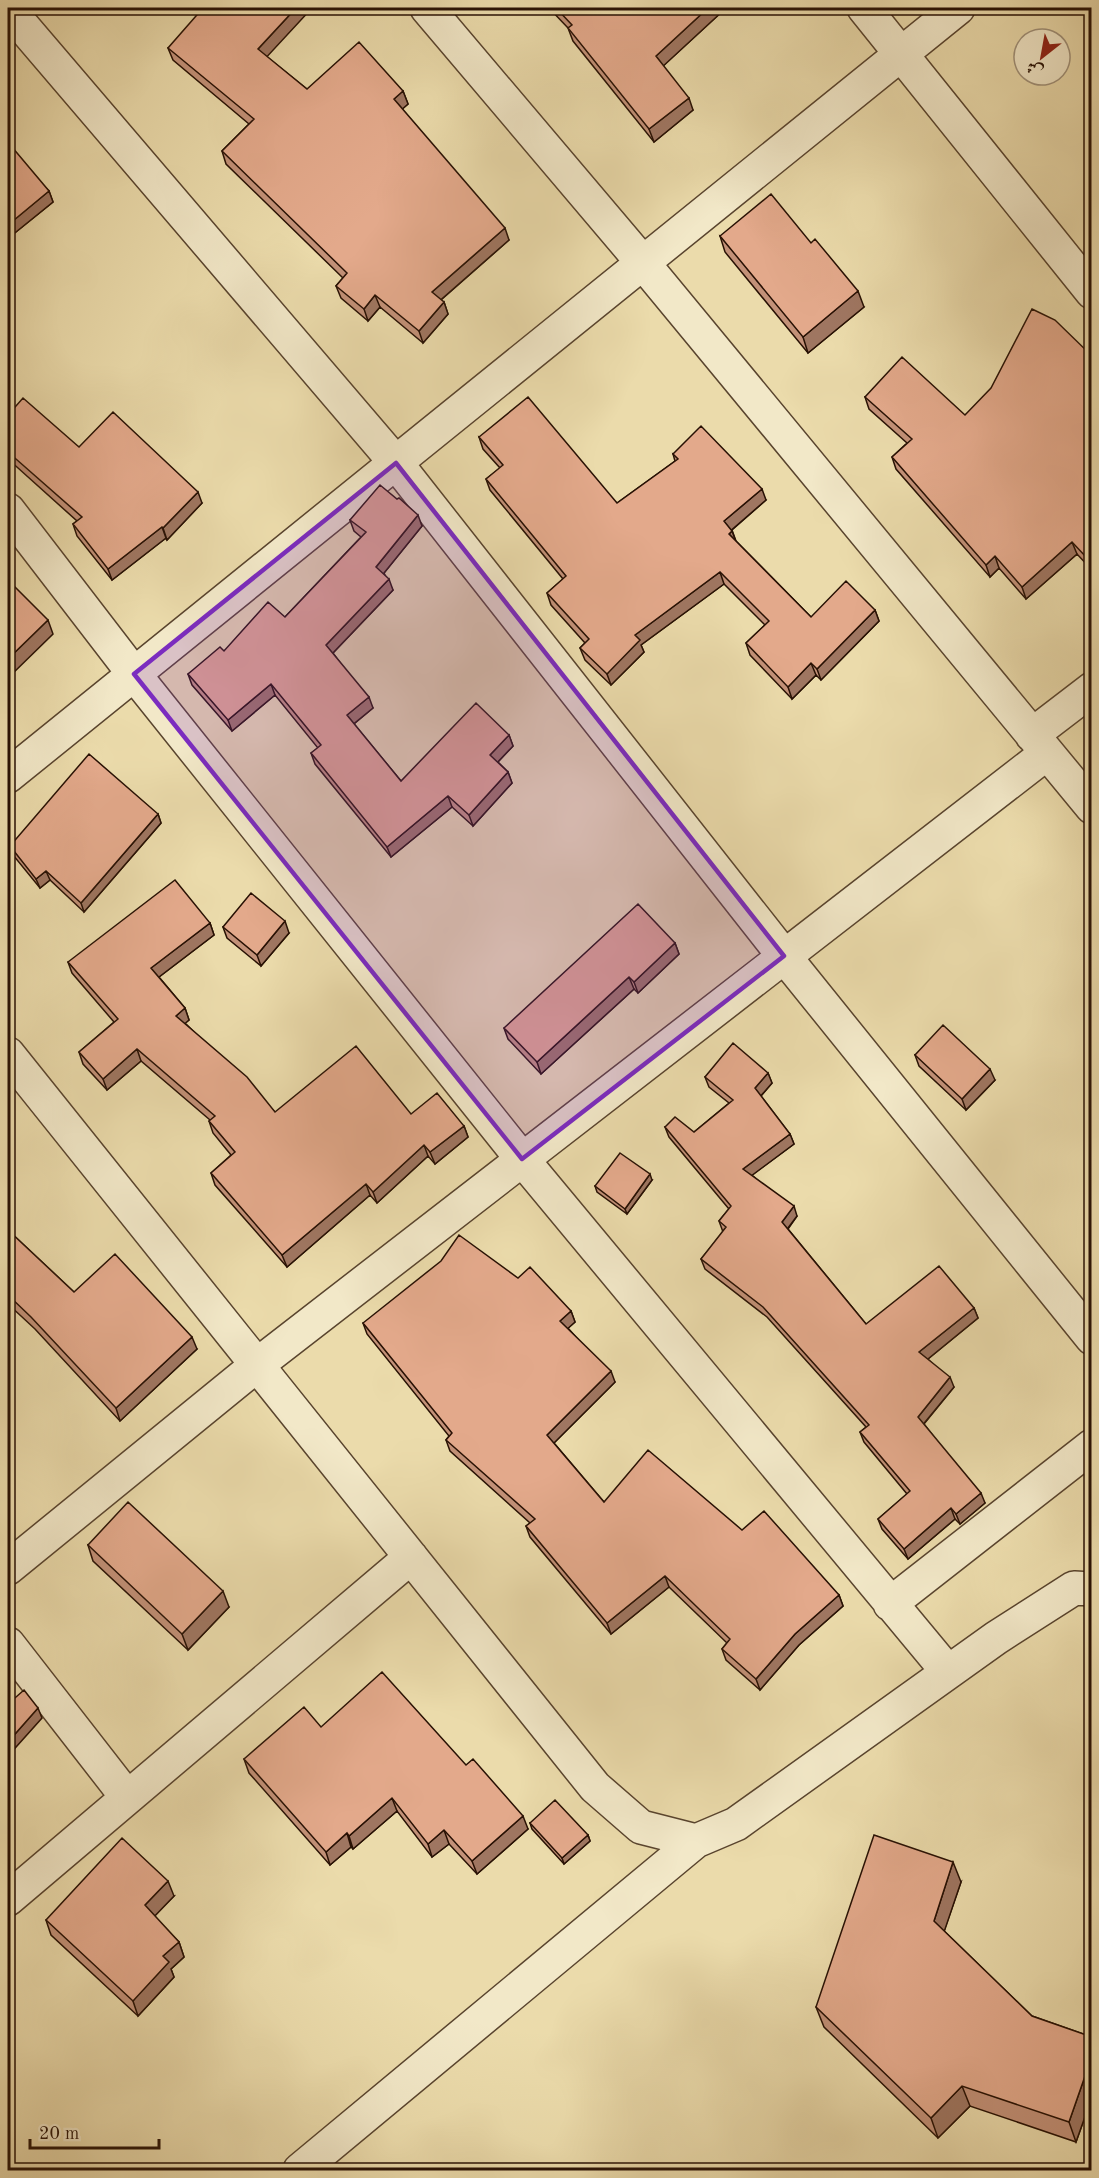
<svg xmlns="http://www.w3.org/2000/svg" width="1099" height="2178" font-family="'Old Standard TT',Amiri,serif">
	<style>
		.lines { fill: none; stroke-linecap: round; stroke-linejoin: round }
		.minor-casing { stroke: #59442e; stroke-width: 36 }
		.minor { stroke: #f2e8c8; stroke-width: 33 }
		.wall { fill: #c39178; stroke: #281104; stroke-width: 1.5 }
		.shaded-wall { fill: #9f7661; stroke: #281104; stroke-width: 1.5 }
		.building { fill: #e3a98b; stroke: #281104; stroke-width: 1.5 }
		.marked { fill: #7b2cbf; fill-opacity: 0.2; stroke: #7b2cbf; stroke-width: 4.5; stroke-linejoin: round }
	</style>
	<rect width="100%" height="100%" fill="#ebdbab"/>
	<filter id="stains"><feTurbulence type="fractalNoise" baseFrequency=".00333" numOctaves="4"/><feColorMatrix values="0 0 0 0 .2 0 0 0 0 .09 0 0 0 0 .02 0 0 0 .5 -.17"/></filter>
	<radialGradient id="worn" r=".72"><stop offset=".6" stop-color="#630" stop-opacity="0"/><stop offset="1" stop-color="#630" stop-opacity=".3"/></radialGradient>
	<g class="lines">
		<g class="minor-casing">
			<path id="minor" d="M427 8 643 263 1092 807
				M864 8 1092 292
				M8 9 396 463 784 956 1092 1338
				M8 510 134 674 522 1159 948 1672
				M1032 735 1092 689
				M8 776 958 8
				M8 1054 595 1787 641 1827 696 1841 736 1824 996 1638 1074 1588 1092 1589
				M8 1568 257 1365 1047 753
				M890 1604 1092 1446
				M8 1644 127 1797
				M8 1899 411 1557
				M300 2170 696 1841"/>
		</g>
		<use href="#minor" class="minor"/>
	</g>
	<path class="wall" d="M549 8H726L663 66 693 110 654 142 573 41 568 28Z
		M168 48 267 57 307 89 403 91 408 104 402 109 509 240 441 300 444 302 448 314 423 343 380 307 368 321 341 298 336 286 343 278 226 164 222 151 249 124 173 60Z
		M8 151 49 191 53 202 11 236 8 232Z
		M720 236 864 307 808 353 725 252Z
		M1092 356V570L1077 554 1026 599 999 568 990 577 896 469 892 457 907 443 869 409 865 397 965 415Z
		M8 415 79 447 202 503 167 540 166 538 112 580 77 536 73 524 77 521 8 459Z
		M479 437 617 503 675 461 673 454 766 500 732 530 736 541 811 617 875 610 879 621 821 680 816 675 792 699 750 655 746 643 765 625 724 584 641 645 644 652 611 685 585 660 580 648 585 643 551 605 547 593 563 579 490 490 486 479 500 468 483 449Z
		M350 520 422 526 384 573 393 590 333 653 373 708 354 724 401 781 509 735 513 746 498 762 508 772 512 783 473 826 452 807 391 857 315 764 311 753 318 748 275 695 232 731 192 685 188 674 224 651 285 617 361 537 354 531Z
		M1092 749V768L1086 753Z
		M158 814 161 823 84 912 50 880 40 888 13 855 10 846Z
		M210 923 214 935 159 977 185 1008 189 1020 185 1023 275 1112 411 1114 464 1126 468 1137 435 1164 428 1156 377 1203 370 1195 287 1267 215 1185 211 1173 231 1155 213 1133 209 1121 210 1120 141 1061 107 1090 83 1064 79 1052 114 1022 72 973 68 962Z
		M223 927 289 933 261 966 227 938Z
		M675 943 679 954 638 993 634 989 541 1074 508 1039 504 1028Z
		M915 1055 995 1080 966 1110 919 1066Z
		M768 1073 772 1083 761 1096 790 1134 794 1144 752 1175 797 1216 788 1229 866 1324 974 1308 978 1318 928 1359 954 1387 924 1424 985 1503 960 1524 955 1519 908 1559 882 1529 878 1519 907 1494 864 1442 860 1432 866 1427 767 1317 705 1269 701 1259 723 1232 719 1221 729 1209 669 1137 665 1127 694 1132 729 1103 709 1087 705 1077Z
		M652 1180 627 1214 597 1192 595 1186Z
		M8 1230 74 1292 197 1349 120 1421 35 1329 8 1304Z
		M518 1278 571 1311 575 1322 568 1328 615 1382 554 1443 604 1502 742 1530 839 1595 843 1606 799 1645 760 1690 726 1660 722 1649 727 1643 669 1587 611 1634 530 1537 526 1526 530 1523 450 1451 446 1440 449 1436 367 1334 363 1323Z
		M88 1545 229 1607 188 1650 93 1561Z
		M321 1727 466 1765 528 1829 477 1874 449 1844 432 1857 397 1811 353 1849 351 1847 330 1865 249 1773 244 1759Z
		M530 1823 588 1835 590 1841 564 1864 532 1829Z
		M961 1882 944 1931 1032 2016 1092 2037V2097L1076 2142 970 2106 938 2138 824 2027 816 2007Z
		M174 1896 154 1916 179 1942 184 1957 171 1969 174 1977 138 2016 51 1935 46 1920Z"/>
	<path class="shaded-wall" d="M296 8H312L263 61 258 49Z
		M708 8H726L660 69 656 56Z
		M403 91 408 104 399 112 394 99Z
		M689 98 693 110 654 142 649 129Z
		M49 191 53 202 11 236 8 225Z
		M505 228 509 240 436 304 432 292Z
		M858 291 864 307 808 353 803 337Z
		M375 295 380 307 368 321 364 309Z
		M444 302 448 314 423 343 419 331Z
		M1092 450V467L1086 456Z
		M762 489 766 500 728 533 724 521Z
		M198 492 202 503 167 540 163 528Z
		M418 515 422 526 380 578 376 567Z
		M162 527 166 538 112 580 108 569Z
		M732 531 736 542 729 534Z
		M1072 542 1077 554 1026 599 1022 587Z
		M1092 554V570H1091L1087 558Z
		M995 556 999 568 990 577 986 565Z
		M720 572 724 584 641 645 644 652 611 685 607 674 635 635Z
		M389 579 393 590 330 656 326 645Z
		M875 610 879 621 821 680 817 669Z
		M48 620 53 634 8 678V659Z
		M811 663 816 675 792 699 788 687Z
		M271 684 275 695 232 731 228 720Z
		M369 697 373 708 351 726 347 715Z
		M509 735 513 746 494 766 490 755Z
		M508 772 512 783 473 826 469 815Z
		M448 796 452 807 391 857 387 847Z
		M158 814 161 823 84 912 81 903Z
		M46 871 50 880 40 888 36 879Z
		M285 921 289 933 261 966 257 955Z
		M210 923 214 935 155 980 151 968Z
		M675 943 679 954 638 993 634 982Z
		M629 977 634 989 541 1074 537 1062Z
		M185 1008 189 1020 180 1028 176 1016Z
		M137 1049 141 1061 107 1090 103 1079Z
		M990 1069 995 1080 966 1110 962 1099Z
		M768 1073 772 1083 759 1098 755 1088Z
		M464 1126 468 1137 435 1164 430 1152Z
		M790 1134 794 1144 747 1179 743 1169Z
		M424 1145 428 1156 377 1203 373 1192Z
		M650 1174 652 1180 627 1214 625 1209Z
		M366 1184 370 1195 287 1267 282 1255Z
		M794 1206 797 1216 785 1232 782 1222Z
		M974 1308 978 1318 923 1363 919 1352Z
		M571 1311 575 1322 564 1332 560 1321Z
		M192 1337 197 1349 120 1421 116 1408Z
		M611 1371 615 1382 551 1446 547 1435Z
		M950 1377 954 1387 921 1427 918 1417Z
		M981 1493 985 1503 960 1524 956 1514Z
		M951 1508 955 1519 908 1559 904 1549Z
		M665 1576 669 1587 611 1634 607 1623Z
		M223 1591 229 1607 188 1650 182 1634Z
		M839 1595 843 1606 799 1645 760 1690 756 1679 795 1634Z
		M38 1708 42 1718 8 1756V1742Z
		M392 1798 397 1811 353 1849 349 1836Z
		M523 1816 528 1829 477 1874 472 1861Z
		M444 1830 449 1844 432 1857 428 1844Z
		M347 1833 351 1847 330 1865 326 1852Z
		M588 1835 590 1841 564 1864 562 1858Z
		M953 1862 961 1882 941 1941 934 1921Z
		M168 1881 174 1896 150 1921 145 1905Z
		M179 1942 184 1957 171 1969 174 1977 138 2016 133 2001 163 1956Z
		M1092 2056V2097L1076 2142 1069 2122Z
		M962 2086 970 2106 938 2138 931 2118Z"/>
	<path class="building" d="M203 8H296L258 49 307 89 359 42 403 91 394 99 505 228 432 292 444 302 419 331 375 295 364 309 336 286 347 273 222 151 254 119 168 48Z
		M556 8H708L656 56 689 98 649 129 568 28 572 25Z
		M12 147 49 191 8 225V151Z
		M771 194 811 243 815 239 858 291 803 337 720 236Z
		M1032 309 1055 320 1092 356V450L1086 456 1092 462V554L1087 558 1072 542 1022 587 995 556 986 565 892 457 912 439 865 397 902 357 965 415 991 388Z
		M528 397 617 503 678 459 673 454 701 426 762 489 724 521 732 531 729 534 811 617 846 581 875 610 817 669 811 663 788 687 746 643 769 621 720 572 635 635 640 640 607 674 580 648 589 639 547 593 566 576 486 479 503 465 479 437Z
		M23 398 79 447 113 412 198 492 163 528 162 527 108 569 73 524 82 517 8 452V415Z
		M380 485 397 499 399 498 418 515 376 567 389 579 326 645 369 697 347 715 401 781 476 703 509 735 490 755 508 772 469 815 448 796 387 847 311 753 321 745 271 684 228 720 188 674 220 647 224 651 268 602 285 617 366 532 350 520Z
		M8 576 11 579 9 581 48 620 8 659Z
		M1092 749V759L1086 753Z
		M89 754 158 814 81 903 46 871 36 879 10 846Z
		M175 880 210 923 151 968 185 1008 176 1016 247 1077 275 1112 356 1046 411 1114 437 1093 464 1126 430 1152 424 1145 373 1192 366 1184 282 1255 211 1173 235 1152 209 1121 215 1116 137 1049 103 1079 79 1052 118 1019 68 962Z
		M251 893 285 921 257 955 223 927Z
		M638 904 675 943 634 982 629 977 537 1062 504 1028Z
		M943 1025 990 1069 962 1099 915 1055Z
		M733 1043 768 1073 755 1088 790 1134 743 1169 794 1206 782 1222 866 1324 939 1266 974 1308 919 1352 950 1377 918 1417 981 1493 956 1514 951 1508 904 1549 878 1519 910 1491 860 1432 869 1425 763 1307 701 1259 726 1227 719 1221 731 1206 665 1127 675 1117 694 1132 733 1100 705 1077Z
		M620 1153 650 1174 625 1209 595 1186Z
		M8 1230 74 1292 115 1254 192 1337 116 1408 31 1317 8 1295Z
		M459 1235 518 1278 530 1267 571 1311 560 1321 611 1371 547 1435 604 1502 648 1450 742 1530 764 1511 839 1595 795 1634 756 1679 722 1649 730 1639 665 1576 607 1623 526 1526 535 1519 446 1440 452 1433 363 1323 441 1261Z
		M128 1502 223 1591 182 1634 88 1545Z
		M382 1672 466 1765 473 1759 523 1816 472 1861 444 1830 428 1844 392 1798 349 1836 347 1833 326 1852 244 1759 304 1707 321 1727Z
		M24 1690 38 1708 8 1742V1704Z
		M555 1800 588 1835 562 1858 530 1823Z
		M874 1835 953 1862 934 1921 1032 2016 1092 2037V2056L1069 2122 962 2086 931 2118 816 2007Z
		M122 1838 168 1881 145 1905 179 1942 163 1956 169 1962 133 2001 46 1920Z"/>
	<path class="marked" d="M396 463 784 956 522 1159 134 674Z"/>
	<rect width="1099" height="2178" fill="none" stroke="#ebdbab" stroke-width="30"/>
	<rect x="9" y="9" width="1081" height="2160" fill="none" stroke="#281104" stroke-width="3"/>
	<rect x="15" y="15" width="1069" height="2148" fill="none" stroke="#281104" stroke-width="1.5"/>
	<g transform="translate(1042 57) rotate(211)"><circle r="28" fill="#f2e8c8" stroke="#a1927a" stroke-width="1.5"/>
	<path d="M0-4.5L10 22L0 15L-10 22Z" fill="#8f2418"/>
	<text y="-9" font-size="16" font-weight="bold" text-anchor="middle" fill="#281104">ش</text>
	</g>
	<path d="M30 2139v9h129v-9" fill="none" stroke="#281104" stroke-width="3"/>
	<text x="39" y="2139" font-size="18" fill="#281104" stroke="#f2e8c8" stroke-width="4.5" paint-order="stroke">20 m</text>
	<rect width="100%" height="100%" filter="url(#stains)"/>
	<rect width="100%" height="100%" fill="url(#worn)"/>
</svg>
